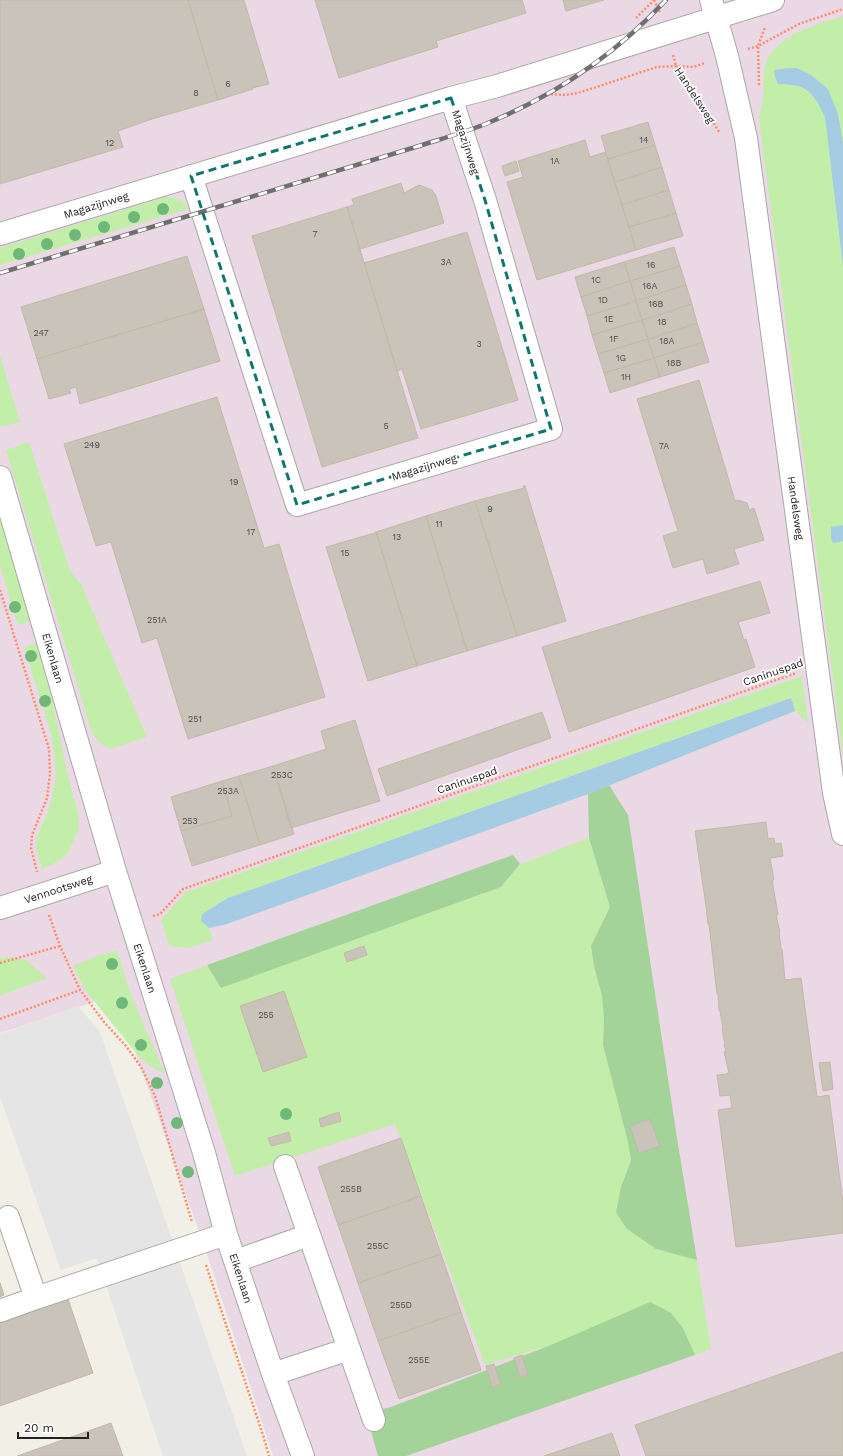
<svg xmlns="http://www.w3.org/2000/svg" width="843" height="1456" font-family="'Work Sans',sans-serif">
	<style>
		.industrial { fill: #ebd8e5 }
		.grass { fill: #c3eeaa }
		.forest { fill: #a3d399 }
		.parking { fill: #e5e5e5 }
		.water { fill: #a5cce2 }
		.building { fill: #cac3b9; stroke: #c4b8a8 }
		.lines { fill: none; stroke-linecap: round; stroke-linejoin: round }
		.minor-casing { stroke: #a8a8a8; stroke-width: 24 }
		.path { stroke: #ff8c6a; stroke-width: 2.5; stroke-dasharray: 2 2; stroke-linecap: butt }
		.minor { stroke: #fff; stroke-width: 22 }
		.rail-casing { stroke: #6f6f6f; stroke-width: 4.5 }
		.rail { stroke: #fff; stroke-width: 3; stroke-dasharray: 9; stroke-linecap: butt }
		.tree { fill: #70b77a }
		.marked { fill: none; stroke: #0f766e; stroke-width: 3; stroke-dasharray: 8 5; stroke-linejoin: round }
		.labels { text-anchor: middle; stroke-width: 3.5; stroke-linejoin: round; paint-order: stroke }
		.number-label { font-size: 9px; fill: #4b4a47 }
		.street-label { font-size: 11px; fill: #212121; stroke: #fff }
	</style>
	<rect width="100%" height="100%" fill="#f2efe7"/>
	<path class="industrial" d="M0 0H843V1456H273L204 1245 115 995 0 1033Z"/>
	<path class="grass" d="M843 16V755L759 119C760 111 763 103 763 95 764 86 762 74 765 65 774 36 818 23 843 16Z
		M165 197C175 197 185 199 188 209L0 265V248Z
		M0 355 20 422 1 427 0 425Z
		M29 442 70 571 81 584 147 737 110 749 101 744 92 733 6 450Z
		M0 519 31 621 18 625 0 566Z
		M38 643 51 694 67 772 78 812 79 828 68 854 55 863 42 869 36 849 37 837 48 811 52 797 56 774 54 752 51 734 24 647Z
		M802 676 808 723 795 711 791 698 228 898 202 914 201 921 209 928 213 940 190 948 169 946 161 920 186 892Z
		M589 838 610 907 591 946 594 966 602 996 604 1018 603 1045 628 1142 631 1160 621 1187 656 1249 697 1260 711 1349 695 1355 683 1328 551 1345 485 1365 395 1124 235 1176 170 979 207 965 221 987 501 887 520 864Z
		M117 950 130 992 165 1074 155 1069 141 1059 86 991 73 966 97 956Z
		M7 957 26 960 47 978 0 996V959Z"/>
	<path class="forest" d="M609 785 628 815 677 1138 697 1260 656 1249 626 1228 616 1212 621 1187 631 1160 628 1142 603 1045 604 1018 602 996 594 966 591 946 610 907 589 838 588 794Z
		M513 855 520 864 501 887 221 988 207 965Z
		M650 1302 671 1313 683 1328 695 1355 406 1456H378L371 1431 373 1412 391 1407 551 1345Z"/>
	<path class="parking" d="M78 1006 100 1032 247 1456H163L97 1258 61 1270 0 1097V1034Z"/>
	<path class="water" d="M788 68H797L811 75 828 89 838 114 843 142V266L825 117C813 92 807 84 778 84L775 77 774 70Z
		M843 525V541L833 543 831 538V527Z
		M791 698 795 711 588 794 224 925 209 928 201 921 202 914 228 898Z"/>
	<path class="building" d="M0 0H188L218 100 152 119 118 131 123 147 0 184Z
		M188 0H244L269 84 252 88 253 89 218 100Z
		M315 0H522L526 13 436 41 438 47 339 78Z
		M563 0H604L566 11Z
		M648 122 655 145 608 159 601 136Z
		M585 140 590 157 605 152 636 250 537 280 507 182 523 177 518 161Z
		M655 145 662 167 615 182 608 159Z
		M516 161 519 171 505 176 502 166Z
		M662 167 669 190 622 205 615 182Z
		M401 183 404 193 419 185 432 190 436 196 444 223 360 249 347 207 354 205 352 199Z
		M669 190 676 213 629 227 622 205Z
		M347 207 418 438 322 467 252 236Z
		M676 213 683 236 636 250 629 227Z
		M467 232 518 400 421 429 402 369 397 371 364 263Z
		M674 247 680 266 630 281 624 262Z
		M187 256 204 309 37 359 21 307Z
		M624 262 630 281 581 297 575 277Z
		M680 266 686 285 636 301 630 281Z
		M630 281 636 301 587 316 581 297Z
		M686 285 692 304 642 320 636 301Z
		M636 301 642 320 592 335 587 316Z
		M692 304 697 323 648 339 642 320Z
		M204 309 220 361 80 404 76 387 69 389 71 393 49 399 37 359Z
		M642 320 648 339 598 354 592 335Z
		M697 323 703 342 654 358 648 339Z
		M648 339 654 358 604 373 598 354Z
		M703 342 709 362 660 377 654 358Z
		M654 358 660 377 610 393 604 373Z
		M699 380 735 501 738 500 747 503 749 510 754 508 764 540 734 549 739 564 707 574 703 559 673 568 663 536 678 531 637 399Z
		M217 397 264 548 279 544 325 697 188 739 157 638 142 643 111 542 96 546 64 444Z
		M523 486H525L566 621 517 636 475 501 524 488Z
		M475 501 517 636 467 651 426 516Z
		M426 516 467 651 417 666 376 532Z
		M375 532H376L417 666 368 681 326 547 375 533Z
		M760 581 770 613 738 622 744 640 746 639 755 667 569 732 542 647Z
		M542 712 551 738 387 796 378 769Z
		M355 720 380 801 291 828 273 766 326 749 321 731Z
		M273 766 294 834 260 845 239 776Z
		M239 776 260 845 192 866 181 831 232 816 222 781Z
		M222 781 232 816 181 831 171 797Z
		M766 822 768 839 774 838 775 844 781 843 783 856 770 858 774 880H772L778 915H776L780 932H779L781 949H782L785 980 801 978 817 1097 829 1095 843 1203V1233L736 1247 718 1110 732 1108 730 1095 720 1096 717 1075 727 1074V1073H729L724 1052 726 1051 724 1045H725L722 1028H723L720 1011H719L718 994H717L709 924H708L706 906 695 831Z
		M364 946 367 955 347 962 344 953Z
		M284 991 307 1057 263 1072 240 1006Z
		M830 1062 833 1089 823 1091 819 1063Z
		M339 1112 341 1121 321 1127 319 1119Z
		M650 1119 660 1146 639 1153 630 1126Z
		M289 1132 291 1141 271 1146 268 1138Z
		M401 1138 421 1196 338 1225 318 1167Z
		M421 1196 441 1254 358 1283 338 1225Z
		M441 1254 461 1312 378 1341 358 1283Z
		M0 1283 4 1295 0 1297Z
		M68 1299 93 1373 0 1406V1314L3 1322Z
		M461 1312 481 1370 399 1399 378 1341Z
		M843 1352V1456H646L635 1425Z
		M522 1355 528 1375 520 1378 514 1358Z
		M494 1364 501 1384 492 1387 486 1366Z
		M111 1423 123 1456H17Z
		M612 1433 620 1456H544Z"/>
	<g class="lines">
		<g class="minor-casing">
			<path id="minor" d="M711 0 727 56 746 138 834 793 843 834
				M191 176 297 505 551 429 485 200 451 98
				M0 234 451 98 497 86 773 0
				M0 477 115 871 204 1153 226 1234 273 1374 303 1456
				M0 908 115 871
				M285 1166 374 1420
				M8 1217 36 1298 226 1234
				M236 1261 309 1235
				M0 1311 36 1298
				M273 1374 349 1349"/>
		</g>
		<path class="path" d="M654 0 660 12
			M636 18 654 0
			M748 49 758 46 799 24 843 9
			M673 55 676 66 720 133
			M759 85 758 46 765 27
			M551 94 565 95 578 93 657 67 676 66 693 67 705 63
			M0 590 49 749 50 774 47 798 32 835 31 848 37 872
			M49 915 60 946 80 990 104 1022 126 1046 141 1067 155 1096 192 1222
			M153 916 160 914 183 889 796 673
			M0 963 60 946
			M0 1019 80 990
			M206 1265 263 1435 269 1456"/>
		<use href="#minor" class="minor"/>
		<g class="rail-casing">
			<path id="rail" d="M0 273 419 146C441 139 462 133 483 125 553 97 616 54 666 0"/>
		</g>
		<use href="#rail" class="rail"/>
	</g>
	<g class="tree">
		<circle cx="163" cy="209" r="6"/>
		<circle cx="134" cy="217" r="6"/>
		<circle cx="104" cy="227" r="6"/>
		<circle cx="75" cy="235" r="6"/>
		<circle cx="47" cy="244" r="6"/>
		<circle cx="19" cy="254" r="6"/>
		<circle cx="15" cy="607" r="6"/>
		<circle cx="31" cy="656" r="6"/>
		<circle cx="45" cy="701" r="6"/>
		<circle cx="112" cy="964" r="6"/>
		<circle cx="122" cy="1003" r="6"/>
		<circle cx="141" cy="1045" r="6"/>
		<circle cx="157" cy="1083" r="6"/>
		<circle cx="286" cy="1114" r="6"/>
		<circle cx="177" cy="1123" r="6"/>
		<circle cx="188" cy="1172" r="6"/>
	</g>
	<path class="marked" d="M451 98 485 200 551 429 297 505 191 176Z"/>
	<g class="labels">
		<g class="number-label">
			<text x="228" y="87">6</text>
			<text x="196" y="96">8</text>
			<text x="644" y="143">14</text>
			<text x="110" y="146">12</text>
			<text x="555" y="164">1A</text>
			<text x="315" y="237">7</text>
			<text x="446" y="265">3A</text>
			<text x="651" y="268">16</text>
			<text x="596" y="283">1C</text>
			<text x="650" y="289">16A</text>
			<text x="603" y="303">1D</text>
			<text x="656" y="307">16B</text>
			<text x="609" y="322">1E</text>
			<text x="662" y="325">18</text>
			<text x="41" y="336">247</text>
			<text x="614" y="342">1F</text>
			<text x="667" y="344">18A</text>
			<text x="479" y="347">3</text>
			<text x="621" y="361">1G</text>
			<text x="674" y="366">18B</text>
			<text x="626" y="380">1H</text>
			<text x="386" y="429">5</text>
			<text x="92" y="448">249</text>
			<text x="664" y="449">7A</text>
			<text x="234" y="485">19</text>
			<text x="490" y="512">9</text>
			<text x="439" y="527">11</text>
			<text x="251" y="535">17</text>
			<text x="397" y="540">13</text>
			<text x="345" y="556">15</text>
			<text x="157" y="623">251A</text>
			<text x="195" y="722">251</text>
			<text x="282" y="778">253C</text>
			<text x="228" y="794">253A</text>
			<text x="190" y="824">253</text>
			<text x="266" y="1018">255</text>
			<text x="351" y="1192">255B</text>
			<text x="378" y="1249">255C</text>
			<text x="401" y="1308">255D</text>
			<text x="419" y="1363">255E</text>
		</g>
		<g class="street-label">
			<text transform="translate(695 95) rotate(57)" y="4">Handelsweg</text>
			<text transform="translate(466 142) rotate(72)" y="4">Magazijnweg</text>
			<text transform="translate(96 205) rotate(-17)" y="4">Magazijnweg</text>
			<text transform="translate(424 467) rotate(-17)" y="4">Magazijnweg</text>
			<text transform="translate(796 508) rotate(82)" y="4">Handelsweg</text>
			<text transform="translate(53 658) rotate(74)" y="4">Eikenlaan</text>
			<text transform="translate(773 672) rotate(-19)" y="4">Caninuspad</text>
			<text transform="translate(467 780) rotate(-19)" y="4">Caninuspad</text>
			<text transform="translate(58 889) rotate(-18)" y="4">Vennootsweg</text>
			<text transform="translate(145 968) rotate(72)" y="4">Eikenlaan</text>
			<text transform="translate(241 1278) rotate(72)" y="4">Eikenlaan</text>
		</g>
	</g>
	<path d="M18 1432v6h70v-6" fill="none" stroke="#212121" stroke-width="2"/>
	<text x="24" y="1432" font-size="12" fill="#212121" stroke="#ffffff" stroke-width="3" paint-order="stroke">20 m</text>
</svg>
